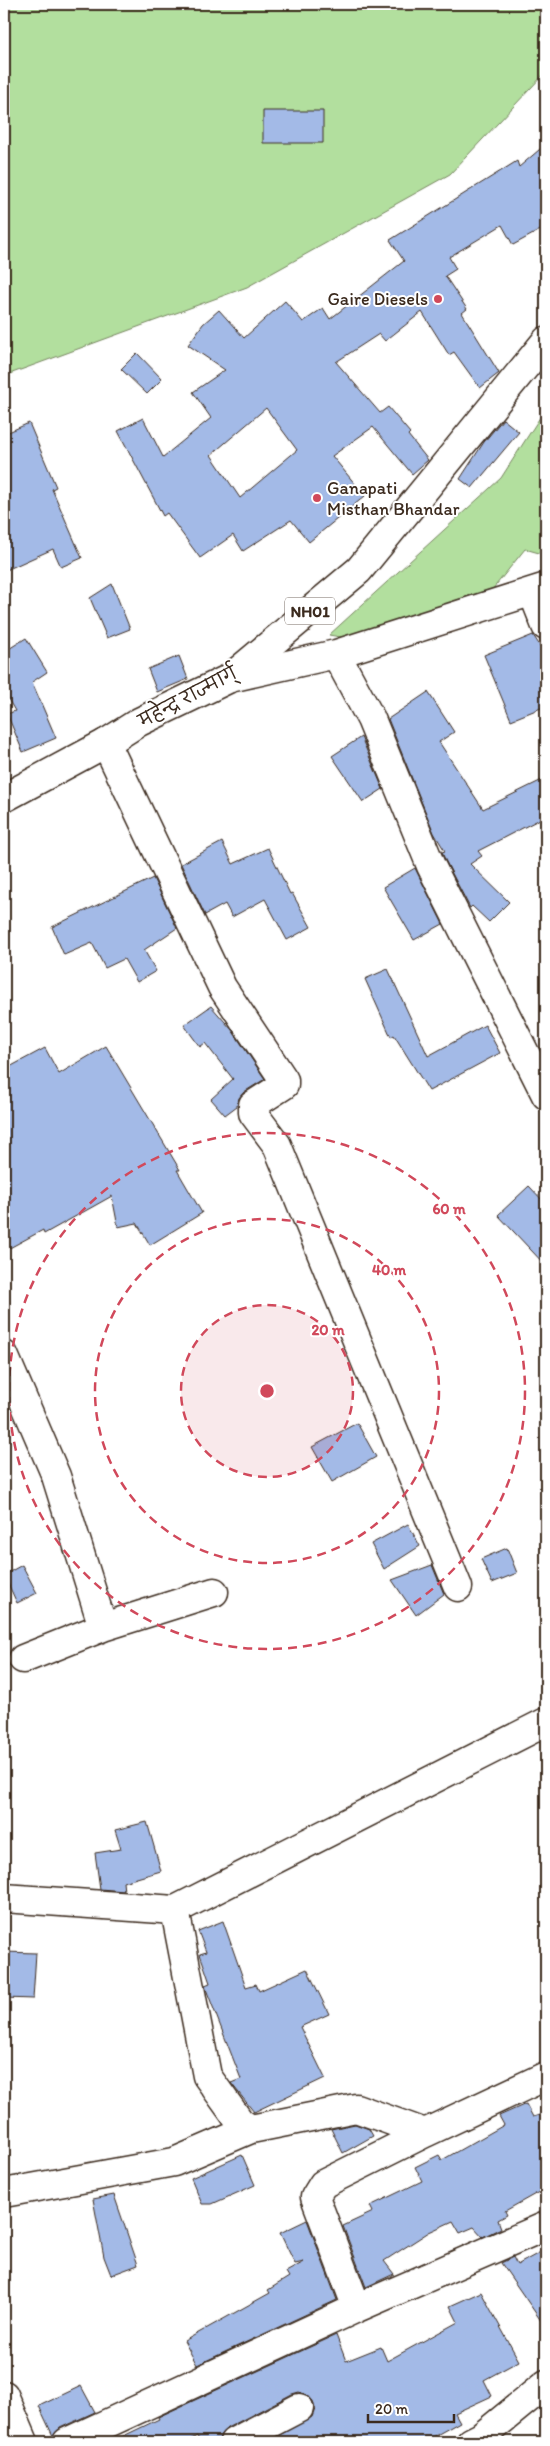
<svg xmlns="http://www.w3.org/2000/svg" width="550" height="2446" font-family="Itim,'Playpen Sans Deva',sans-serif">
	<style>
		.green { fill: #b2df9e; stroke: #76845e }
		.building { fill: #a3bae7; stroke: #3b2a1e; fill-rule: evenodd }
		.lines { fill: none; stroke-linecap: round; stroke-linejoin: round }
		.minor-casing { stroke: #3b2a1e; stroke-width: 31 }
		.highway-casing { stroke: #3b2a1e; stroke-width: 31 }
		.minor { stroke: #fff; stroke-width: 28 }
		.highway { stroke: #fff; stroke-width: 28 }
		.ring { fill: none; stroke: #d1495b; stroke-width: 2.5; stroke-dasharray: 9 6 }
		.poi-dot { fill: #d1495b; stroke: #fff; stroke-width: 2 }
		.labels { text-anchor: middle; stroke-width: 4; stroke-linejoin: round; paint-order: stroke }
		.shield { fill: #fff; stroke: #766a62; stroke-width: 1 }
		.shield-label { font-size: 16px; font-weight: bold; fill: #3b2a1e }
		.poi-label { font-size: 18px; fill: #3b2a1e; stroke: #fff; text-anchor: end }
		.street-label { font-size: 18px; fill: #3b2a1e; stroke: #fff }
		.centre { fill: #d1495b; stroke: #fff; stroke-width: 2.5 }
		.ring-label { font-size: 15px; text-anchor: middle; font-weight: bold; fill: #d1495b; stroke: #fff; stroke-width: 4; stroke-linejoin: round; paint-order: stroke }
	</style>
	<rect width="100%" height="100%" fill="#fff"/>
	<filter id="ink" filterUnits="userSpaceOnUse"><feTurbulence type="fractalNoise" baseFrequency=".02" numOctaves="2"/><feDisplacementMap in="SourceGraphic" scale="10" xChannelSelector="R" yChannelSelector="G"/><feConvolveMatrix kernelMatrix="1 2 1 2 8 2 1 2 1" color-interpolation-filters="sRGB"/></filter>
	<g filter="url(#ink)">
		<path class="green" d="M4 4H546V72L450 174 247 287 4 376Z
			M546 408V555L525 549 492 590 357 640 329 635 501 478Z"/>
		<path class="building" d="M263 111H323V143H263Z
			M546 144V227L513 245 502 225 449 257 456 269 445 276 467 309 462 313 499 373 480 388 454 352 449 355 422 312 385 341 379 334 336 362 380 413 388 407 410 433 408 435 428 460 412 474 373 427 332 456 365 496 309 542 291 520 243 551 233 535 200 558 167 513 163 516 118 431 143 418 163 457 211 418 193 392 225 370 188 345 203 324 219 310 244 338 285 301 303 322 323 308 330 319 404 261 390 240 517 161 519 167ZM266 408 297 450 240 498 211 455Z
			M137 353 162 379 147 394 121 369Z
			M503 419 519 432 472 488 460 479 484 442Z
			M29 423 56 487 52 489 82 558 61 567 53 549 4 571V434Z
			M112 584 130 629 107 638 90 598Z
			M533 635 546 655V706L511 720 484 655Z
			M26 638 47 672 32 682 56 738 23 752 7 714 15 711 4 692V652Z
			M179 656 188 679 157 692 148 669Z
			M428 692 454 732 439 742 483 809 546 778V816L478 851 482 856 470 864 509 902 489 922 472 906 470 908 445 860 442 852 445 851 434 833 388 719Z
			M361 737 383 789 363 802 332 756Z
			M222 842 233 864 268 848 290 894 292 893 311 927 287 940 265 899 232 917 225 904 205 915 181 864Z
			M415 868 443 924 414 940 383 887Z
			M153 878 177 928 144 950 156 971 137 982 124 959 105 968 92 943 64 955 52 927Z
			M388 969 428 1056 485 1025 500 1053 429 1091 394 1035 391 1037 365 979Z
			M211 1006 232 1030 265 1079 244 1092 239 1098 237 1106 225 1115 211 1099 233 1079 205 1043 200 1047 184 1025Z
			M106 1046 180 1170H177L202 1213 150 1245 137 1223 118 1227 112 1196 44 1234 43 1230 4 1251V1070L45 1048 59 1074Z
			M529 1186 546 1204V1266L498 1215Z
			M357 1423 376 1457 332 1482 312 1447Z
			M408 1524 420 1546 384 1569 371 1544Z
			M507 1548 517 1573 492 1583 481 1559Z
			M22 1565 37 1593 17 1603 4 1575Z
			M432 1565 444 1594 416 1615 392 1580Z
			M147 1822 161 1871 123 1882 124 1891 100 1889 95 1853 121 1849 115 1830Z
			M223 1921 246 1987 256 1984 259 1991 307 1969 329 2014 300 2027 325 2078 254 2112 231 2083 241 2079 206 1989 205 1985 210 1983 200 1954 206 1952 198 1931Z
			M4 1952 36 1953 33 1999 4 1998Z
			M526 2104 533 2117 546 2113V2188L505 2211 507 2215 498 2220 501 2228 483 2237 474 2227 460 2233 453 2221 429 2232 384 2261 394 2274 366 2287 343 2226 373 2212 370 2206 422 2181 415 2167 439 2155 442 2160 504 2125 499 2116Z
			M355 2124 369 2129 373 2136 343 2153 331 2129Z
			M242 2155 255 2185 212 2204H202L191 2178Z
			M114 2195 138 2265 111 2275 104 2257 93 2199Z
			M307 2220 337 2300 197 2365 184 2341 270 2293 268 2290 289 2277 286 2272 304 2262 295 2264 280 2233Z
			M546 2249V2328L501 2263 513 2257 517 2265Z
			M481 2292 519 2361 484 2380 492 2396 455 2413 460 2422 424 2442H267L312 2417 315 2409 313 2401 307 2395 299 2392 292 2394 227 2428 221 2434 219 2442H200L197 2436 186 2442H111L159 2419 158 2417 336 2335 346 2361 381 2347 387 2361 458 2322 450 2306Z
			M81 2386 95 2412 60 2428 53 2436 39 2406Z"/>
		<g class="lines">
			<g class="minor-casing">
				<path id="minor" d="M533 593 546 626
					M336 654 371 719 431 866 546 1095
					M230 678 336 654 546 587
					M106 743 222 987 284 1080V1085L253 1105V1113L277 1145 458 1587
					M4 1355 56 1476 103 1627 23 1659
					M103 1627 214 1592
					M4 1898 175 1910 546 1722
					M175 1910 207 2076 240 2122 251 2129 356 2108 425 2133
					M4 2193 174 2162 251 2129
					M357 2308 315 2197 323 2184 425 2133 546 2076
					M4 2395 24 2442
					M67 2442 357 2308 546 2226
					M234 2442 299 2408
					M471 2442 481 2437 546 2384"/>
			</g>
			<g class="highway-casing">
				<path id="highway" d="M4 798 106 743 139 722 230 678 359 570 546 341"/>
			</g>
			<use href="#minor" class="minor"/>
			<use href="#highway" class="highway"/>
		</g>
	</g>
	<circle cx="267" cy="1391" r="86" fill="#d1495b" fill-opacity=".12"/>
	<g class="ring">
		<circle cx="267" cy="1391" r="86"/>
		<circle cx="267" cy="1391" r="172"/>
		<circle cx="267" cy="1391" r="258"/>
	</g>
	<g class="poi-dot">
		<circle cx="438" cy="299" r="5"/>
		<circle cx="317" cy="498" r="5"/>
	</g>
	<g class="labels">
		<rect class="shield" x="285" y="597.5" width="50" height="27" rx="4"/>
		<g class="shield-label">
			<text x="310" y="617">NH01</text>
		</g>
		<g class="poi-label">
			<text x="428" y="305">Gaire Diesels</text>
			<text x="327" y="494" text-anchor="start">Ganapati<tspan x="327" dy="21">Misthan Bhandar</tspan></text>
		</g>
		<g class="street-label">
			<text transform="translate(188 697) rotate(-28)" y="6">महेन्द्र राज्मार्ग्</text>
		</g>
	</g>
	<circle cx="267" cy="1391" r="8" class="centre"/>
	<g class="ring-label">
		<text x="449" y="1214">60 m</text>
		<text x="389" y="1275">40 m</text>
		<text x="328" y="1335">20 m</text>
	</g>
	<rect width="550" height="2446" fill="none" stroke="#fff" stroke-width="20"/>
	<rect x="10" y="10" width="530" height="2426" fill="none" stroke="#3b2a1e" stroke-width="2" filter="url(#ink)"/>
	<path d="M368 2414v8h86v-8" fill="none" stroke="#3b2a1e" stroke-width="2.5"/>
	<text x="375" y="2414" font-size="15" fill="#3b2a1e" stroke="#ffffff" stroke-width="4" paint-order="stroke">20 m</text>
</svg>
